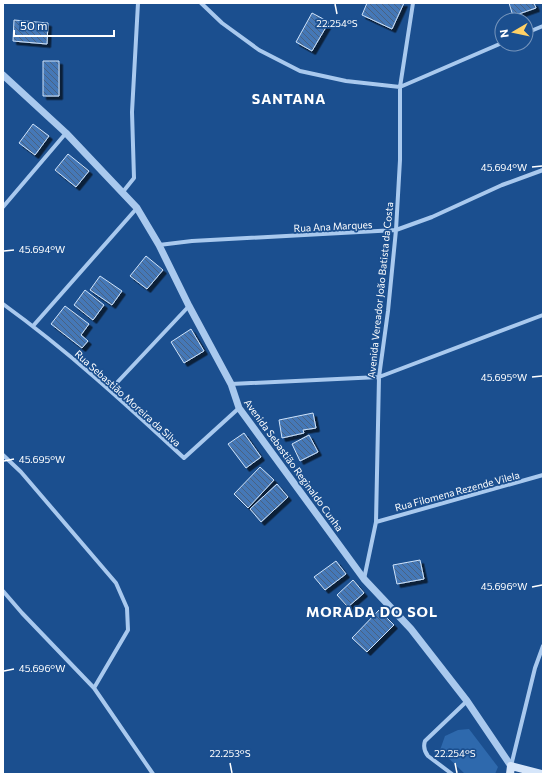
<svg xmlns="http://www.w3.org/2000/svg" width="546" height="777" font-family="Commissioner,sans-serif">
	<style>
		.park { fill: #2e69ad }
		.building { fill: url(#building-back-hatch); stroke: #cfe3fa; filter: url(#shadow) }
		.lines { fill: none; stroke-linecap: round; stroke-linejoin: round }
		.minor { stroke: #a9c9ee; stroke-width: 4 }
		.tertiary { stroke: #a9c9ee; stroke-width: 7 }
		.secondary { stroke: #d6e6fa; stroke-width: 8 }
		.ticks { fill: none; stroke: #fff; stroke-width: 1.5 }
		.labels { text-anchor: middle; stroke-width: 3.5; stroke-linejoin: round; paint-order: stroke }
		.street-label { font-size: 10px; fill: #fff; stroke: #1b4f8f }
		.district-label { font-size: 14px; font-weight: bold; letter-spacing: 1px; fill: #fff; stroke: #1b4f8f }
		.ticks-label { font-size: 10px; text-anchor: middle; fill: #fff; stroke: #1b4f8f; stroke-width: 3.5; stroke-linejoin: round; paint-order: stroke }
	</style>
	<defs>
		<pattern id="building-back-hatch" width="6" height="6" patternUnits="userSpaceOnUse"><rect width="6" height="6" fill="#4478b7"/><path d="M-1 5l2 2M0 0l6 6M5-1l2 2" fill="none" stroke="#486282"/></pattern>
		<filter id="shadow"><feDropShadow dx="3.5" dy="3.5" stdDeviation="0" flood-color="#0009"/></filter>
	</defs>
	<rect width="100%" height="100%" fill="#1b4f8f"/>
	<path class="park" d="M469 729 498 767 495 774H465L440 750 445 736 458 730Z"/>
	<path class="building" d="M367 3H404L392 29 362 15Z
		M509 3H534L536 8 513 16Z
		M312 13 329 22 312 51 296 42Z
		M14 20 48 23 47 44 13 41Z
		M43 61H59V96H43Z
		M33 124 49 136 35 155 19 143Z
		M68 154 89 171 76 187 55 170Z
		M146 256 163 270 147 289 130 276Z
		M100 276 122 291 112 305 90 290Z
		M85 290 104 305 93 320 74 305Z
		M65 306 89 324 81 335 88 341 82 348 51 324Z
		M191 329 204 351 184 363 171 342Z
		M313 413 316 428 303 430 304 433 282 438 279 420Z
		M244 433 261 457 246 468 228 444Z
		M309 435 318 452 300 461 292 444Z
		M260 467 274 480 248 508 234 494Z
		M277 484 288 497 261 522 250 509Z
		M420 560 424 579 397 584 393 565Z
		M336 561 346 574 325 590 314 577Z
		M353 580 364 593 348 607 337 595Z
		M379 610 394 625 367 652 352 638Z"/>
	<g class="lines">
		<path class="minor" d="M201 3 222 23 259 50 300 71 346 81 400 87 502 43
			M526 33 543 26
			M122 193 134 178 132 112 138 3
			M3 207 66 133
			M159 245 192 241 396 230 432 217 502 185 543 170
			M3 304C68 351 126 404 184 458L239 408
			M33 326 137 208
			M231 384 379 377 543 315
			M110 390 189 306
			M3 455 21 472 116 583 127 608 128 630 94 688
			M376 522 543 475
			M364 579 376 522 379 377 388 311 396 230 400 160V87L413 3
			M3 591 22 613 94 688 153 774
			M511 766 535 668 543 646
			M452 774 428 756C424 751 423 747 425 741L467 701"/>
		<path class="tertiary" d="M3 75 66 133 137 208 159 245 189 306 231 384 239 408 364 579 411 629 467 701 511 766"/>
		<path class="secondary" d="M510 774 511 766 542 774"/>
	</g>
	<path class="ticks" d="M335 4 337 14M532 167 542 166M4 251 14 250M532 377 542 376M4 461 14 459M532 587 542 585M4 671 14 669M230 763 232 773M455 763 457 773"/>
	<g class="labels">
		<g class="street-label">
			<text transform="translate(333 226) rotate(-3)" y="4">Rua Ana Marques</text>
			<text transform="translate(380 290) rotate(-84)" y="4">Avenida Vereador João Batista da Costa</text>
			<text transform="translate(128 398) rotate(42)" y="4">Rua Sebastião Moreira da Silva</text>
			<text transform="translate(294 465) rotate(54)" y="4">Avenida Sebastião Reginaldo Cunha</text>
			<text transform="translate(457 491) rotate(-15)" y="4">Rua Filomena Rezende Vilela</text>
		</g>
		<g class="district-label">
			<text x="289" y="104">SANTANA</text>
			<text x="372" y="617">MORADA DO SOL</text>
		</g>
	</g>
	<g class="ticks-label">
		<text x="337" y="27">22.254°S</text>
		<text x="504" y="171">45.694°W</text>
		<text x="42" y="253">45.694°W</text>
		<text x="504" y="381">45.695°W</text>
		<text x="42" y="463">45.695°W</text>
		<text x="504" y="590">45.696°W</text>
		<text x="42" y="672">45.696°W</text>
		<text x="230" y="757">22.253°S</text>
		<text x="455" y="757">22.254°S</text>
	</g>
	<rect width="546" height="777" fill="none" stroke="#ffffff" stroke-width="8"/>
	<g transform="translate(514 32) rotate(261)"><circle r="19" fill="#1b4f8f" stroke="#7695bc"/>
	<path d="M0-3L7 15L0 10L-7 15Z" fill="#ffd166"/>
	<text y="-6" font-size="11" font-weight="bold" text-anchor="middle" fill="#ffffff">N</text>
	</g>
	<path d="M14 30v6h100v-6" fill="none" stroke="#ffffff" stroke-width="2"/>
	<text x="20" y="30" font-size="12" fill="#ffffff" stroke="#1b4f8f" stroke-width="3" paint-order="stroke">50 m</text>
</svg>
